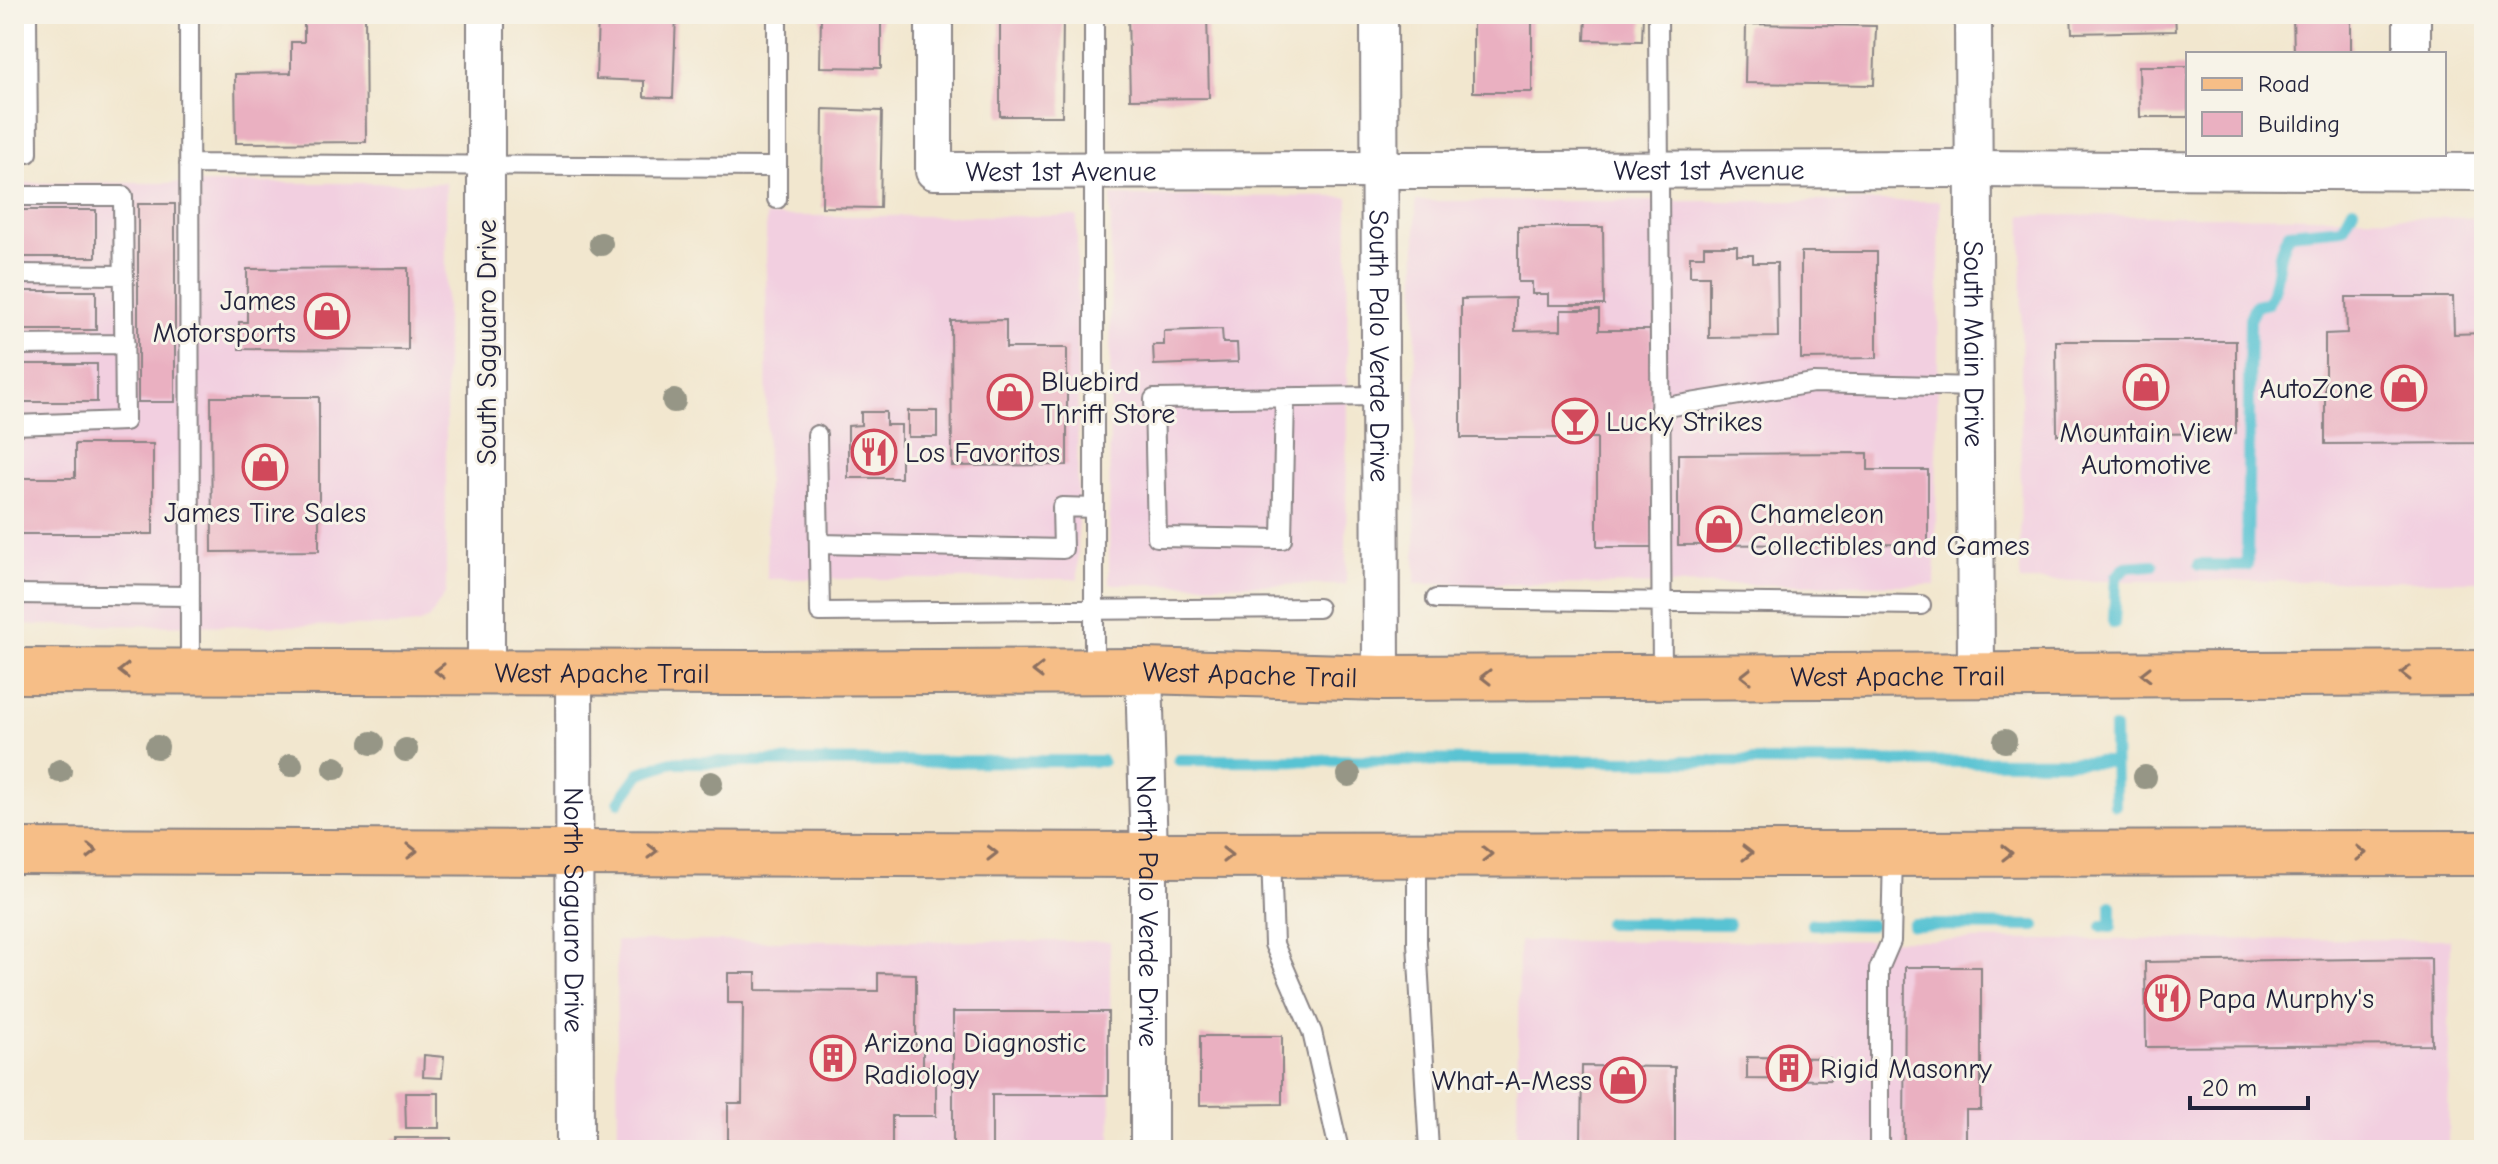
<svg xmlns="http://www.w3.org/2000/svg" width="2498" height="1164" font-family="'Comic Neue',sans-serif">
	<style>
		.built { fill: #f2cfe0 }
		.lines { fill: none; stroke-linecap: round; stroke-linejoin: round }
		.stream { stroke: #58c3d3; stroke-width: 12 }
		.building { fill: #eab0c1 }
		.service-casing { stroke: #8a8485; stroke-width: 22 }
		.minor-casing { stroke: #8a8485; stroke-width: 40 }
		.primary-casing { stroke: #8a8485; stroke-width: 48 }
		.service { stroke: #fff; stroke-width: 18 }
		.minor { stroke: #fff; stroke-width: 36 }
		.primary { stroke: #f6be87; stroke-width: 44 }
		.tree { fill: #969686 }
		.oneway { stroke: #8c7061 }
		.labels { text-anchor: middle; stroke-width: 6; stroke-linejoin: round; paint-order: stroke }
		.street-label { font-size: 28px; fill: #22223b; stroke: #f7f3e8 }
		.poi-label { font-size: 28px; fill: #22223b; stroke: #f7f3e8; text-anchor: start }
	</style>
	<rect width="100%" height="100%" fill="#f7f3e8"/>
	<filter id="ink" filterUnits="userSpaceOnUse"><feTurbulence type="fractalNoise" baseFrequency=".0125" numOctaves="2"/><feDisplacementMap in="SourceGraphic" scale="16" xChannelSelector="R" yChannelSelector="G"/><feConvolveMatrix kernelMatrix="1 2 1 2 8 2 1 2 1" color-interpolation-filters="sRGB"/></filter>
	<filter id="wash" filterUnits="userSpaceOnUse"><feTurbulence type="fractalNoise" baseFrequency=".006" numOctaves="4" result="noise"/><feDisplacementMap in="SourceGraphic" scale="32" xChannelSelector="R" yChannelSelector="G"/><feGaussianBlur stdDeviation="1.8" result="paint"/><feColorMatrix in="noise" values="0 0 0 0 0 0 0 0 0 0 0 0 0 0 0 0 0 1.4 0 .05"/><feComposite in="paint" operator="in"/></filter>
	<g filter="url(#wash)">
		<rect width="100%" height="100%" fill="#f2e7cf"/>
		<path class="built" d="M14 183H446V592L429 619 417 624 399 626 14 625Z
			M1111 196 1348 197 1346 585 1109 584Z
			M1416 201H1940L1935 585 1415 584Z
			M2022 215 2484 218V581H2020Z
			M766 216H1077L1078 579H767Z
			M2450 939 2448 1150H1523V1145L1517 1144 1519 941Z
			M616 941H1110L1111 1150H618Z"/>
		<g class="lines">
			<path class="stream" d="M2199 565 2247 566 2250 318 2255 306 2268 303C2281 279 2274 257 2289 233L2343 228 2353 209
				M2114 623 2116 577 2126 567 2153 565
				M2114 729 2115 805
				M1179 760 2114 762
				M619 802 640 773 672 762 1102 761
				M1608 923 1729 924
				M1812 924 1871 925
				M1913 925 2035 926
				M2102 926 2111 927V906"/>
		</g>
		<g id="blocks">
			<path class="building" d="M304 14H365L366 142 236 143 235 74 291 73V42H304Z
				M598 14H676L673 98 644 97V81L596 79Z
				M821 14H881V68L820 67Z
				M1000 14H1063L1062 116H1000Z
				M1128 14H1207L1209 98 1130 99Z
				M1473 14H1532V92H1473Z
				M1586 14H1643L1642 41 1585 40Z
				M2071 14H2175L2176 31 2072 33Z
				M2293 14H2351V54H2294Z
				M1746 24 1876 26 1874 85 1745 83Z
				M2139 66H2188V117H2140Z
				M823 109 882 111 880 208 822 207Z
				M138 204H175V402H138Z
				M14 210H96V257H14Z
				M1518 227H1603L1604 305H1548V294H1532V282H1518Z
				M1704 246H1737V255H1753V263H1777L1778 337 1709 338V276H1690V256H1704Z
				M1801 252H1877V358L1801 359Z
				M408 268V350L239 349V322H247V269Z
				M14 291H96V330H14Z
				M2346 297H2453L2454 334 2484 333V443L2325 444V334L2347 333Z
				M1515 298V331L1561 330V310H1599V330H1651L1652 547H1597V438H1461V299Z
				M1006 320V348H1067V465L952 466 951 321Z
				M1222 329 1223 343H1237L1238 362 1154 365 1153 345H1164V331Z
				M2056 341H2236V433L2057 435Z
				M14 364H97V402H14Z
				M211 397H319V551L212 552Z
				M908 411H937V437H908Z
				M861 412H886V425H901V478H848V426L861 425Z
				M75 444H153V534H14V478H75Z
				M1868 453V470H1928V544L1678 545V454Z
				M2431 958 2432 1045 2146 1047 2145 962Z
				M1905 967H1981V1110H1966V1150H1904Z
				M728 973H756V990L878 991V973L916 974V1049H923V1066H936V1116H892V1150H728V1103H742L743 1003H728Z
				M953 1012H1108V1095H992V1150H953Z
				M1200 1036H1282V1104L1200 1105Z
				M424 1055 444 1057 442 1078 423 1077Z
				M1747 1057 1830 1058V1080L1747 1079Z
				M1582 1066 1675 1067V1145H1581Z
				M405 1093H439V1128H406Z
				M394 1138H451V1150H394Z"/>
		</g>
	</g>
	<g filter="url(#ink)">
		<use href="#blocks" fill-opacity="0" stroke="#8a8485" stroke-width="2"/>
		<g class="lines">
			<g class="service-casing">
				<path id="service" d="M189 14 190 671
					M1094 14V671
					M1658 14 1662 676
					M14 153H28L27 14
					M189 164 777 167
					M14 196H123L125 421 14 425
					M777 199V14
					M14 274 124 275
					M14 345 125 344
					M1285 397 1282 539 1157 537 1154 399 1380 396
					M1660 408 1813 383 1976 387
					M817 435 820 612 1318 608
					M819 544 1063 549 1062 507 1094 508
					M14 594 190 596
					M1436 599 1921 605
					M1271 855 1274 944 1312 1032 1339 1150
					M1417 855V943L1429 1150
					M1879 1150V969L1891 941 1893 853"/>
			</g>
			<g class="minor-casing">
				<g id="minor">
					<path d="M486 14V671"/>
					<path id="s1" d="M934 14V171L1973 169 2484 172"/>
					<path id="s2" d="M1379 14 1381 678"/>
					<path id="s3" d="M1973 14 1976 674"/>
					<path d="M2412 54V14"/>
					<path id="s4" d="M1144 671 1149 855V1150"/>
					<path id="s5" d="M574 672 575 1150"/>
				</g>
			</g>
			<g class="primary-casing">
				<g id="primary">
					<path id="s6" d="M14 671 748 673 1144 671 1381 678 2484 673"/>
					<path d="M14 851 1149 855 2484 853"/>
				</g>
			</g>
			<use href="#service" class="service"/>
			<use href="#minor" class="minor"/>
			<use href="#primary" class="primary"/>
		</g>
		<g class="tree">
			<circle cx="601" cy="244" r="12"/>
			<circle cx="674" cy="401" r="12"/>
			<circle cx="2005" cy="741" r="12"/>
			<circle cx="372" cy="743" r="12"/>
			<circle cx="157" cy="747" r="12"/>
			<circle cx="406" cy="750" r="12"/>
			<circle cx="291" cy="765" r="12"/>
			<circle cx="335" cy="768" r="12"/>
			<circle cx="60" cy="771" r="12"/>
			<circle cx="1349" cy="775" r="12"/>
			<circle cx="2145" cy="777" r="12"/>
			<circle cx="711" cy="783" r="12"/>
		</g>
		<defs><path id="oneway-chevron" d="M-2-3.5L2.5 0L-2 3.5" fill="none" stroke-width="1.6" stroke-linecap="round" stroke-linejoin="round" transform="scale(2)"/></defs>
		<g class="oneway">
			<use href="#oneway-chevron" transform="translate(124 671) rotate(180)"/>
			<use href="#oneway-chevron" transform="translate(440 671) rotate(180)"/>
			<use href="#oneway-chevron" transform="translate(1038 671) rotate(180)"/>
			<use href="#oneway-chevron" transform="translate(2406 673) rotate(180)"/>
			<use href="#oneway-chevron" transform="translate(2146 674) rotate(180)"/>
			<use href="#oneway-chevron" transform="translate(1746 676) rotate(180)"/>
			<use href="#oneway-chevron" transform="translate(1486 677) rotate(180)"/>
			<use href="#oneway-chevron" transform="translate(92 851)"/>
			<use href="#oneway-chevron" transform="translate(412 851)"/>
			<use href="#oneway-chevron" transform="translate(652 851)"/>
			<use href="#oneway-chevron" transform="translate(992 853)"/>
			<use href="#oneway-chevron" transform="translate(1747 853)"/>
			<use href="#oneway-chevron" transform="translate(2007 853)"/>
			<use href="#oneway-chevron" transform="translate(2361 853)"/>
			<use href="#oneway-chevron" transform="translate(1487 854)"/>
			<use href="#oneway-chevron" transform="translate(1227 855)"/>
		</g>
	</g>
	<defs>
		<g id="shop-ring" transform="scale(2.3)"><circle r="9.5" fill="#f7f3e8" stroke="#d1495b" stroke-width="1.5"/><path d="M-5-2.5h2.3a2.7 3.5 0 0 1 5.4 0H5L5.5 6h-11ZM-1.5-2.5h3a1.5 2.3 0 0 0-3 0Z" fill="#d1495b"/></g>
		<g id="bar-ring" transform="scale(2.3)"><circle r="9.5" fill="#f7f3e8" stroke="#d1495b" stroke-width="1.5"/><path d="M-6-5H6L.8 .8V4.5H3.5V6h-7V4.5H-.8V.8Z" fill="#d1495b"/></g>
		<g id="restaurant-ring" transform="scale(2.3)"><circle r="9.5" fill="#f7f3e8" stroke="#d1495b" stroke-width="1.5"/><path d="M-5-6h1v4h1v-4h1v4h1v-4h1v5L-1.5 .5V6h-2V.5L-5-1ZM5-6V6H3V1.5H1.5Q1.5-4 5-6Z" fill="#d1495b"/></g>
		<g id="building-ring" transform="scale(2.3)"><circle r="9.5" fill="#f7f3e8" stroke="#d1495b" stroke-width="1.5"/><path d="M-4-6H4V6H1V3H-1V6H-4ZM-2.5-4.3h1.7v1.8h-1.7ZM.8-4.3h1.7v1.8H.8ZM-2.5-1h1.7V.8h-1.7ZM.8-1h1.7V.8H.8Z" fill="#d1495b"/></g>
	</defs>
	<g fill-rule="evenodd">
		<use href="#shop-ring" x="327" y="316"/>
		<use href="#shop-ring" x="2146" y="387"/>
		<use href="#shop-ring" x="2404" y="388"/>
		<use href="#shop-ring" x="1010" y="397"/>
		<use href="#bar-ring" x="1575" y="421"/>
		<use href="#restaurant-ring" x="874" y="452"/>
		<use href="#shop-ring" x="265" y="467"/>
		<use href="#shop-ring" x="1719" y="529"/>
		<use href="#restaurant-ring" x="2167" y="998"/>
		<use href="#building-ring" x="833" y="1058"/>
		<use href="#building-ring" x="1789" y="1068"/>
		<use href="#shop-ring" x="1623" y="1080"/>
	</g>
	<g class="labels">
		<g class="street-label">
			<text dy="10" stroke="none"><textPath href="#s1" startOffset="932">West 1st Avenue</textPath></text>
			<text dy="10" stroke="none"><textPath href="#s1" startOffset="284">West 1st Avenue</textPath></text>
			<text transform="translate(486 342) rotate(-90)" y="10">South Saguaro Drive</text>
			<text dy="10" stroke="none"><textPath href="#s3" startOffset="330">South Main Drive</textPath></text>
			<text dy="10" stroke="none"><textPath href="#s2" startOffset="332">South Palo Verde Drive</textPath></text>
			<text dy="10" stroke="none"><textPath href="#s6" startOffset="588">West Apache Trail</textPath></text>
			<text dy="10" stroke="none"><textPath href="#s6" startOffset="1236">West Apache Trail</textPath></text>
			<text dy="10" stroke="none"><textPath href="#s6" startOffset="1884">West Apache Trail</textPath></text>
			<text dy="10" stroke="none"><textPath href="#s5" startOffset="238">North Saguaro Drive</textPath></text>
			<text dy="10" stroke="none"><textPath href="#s4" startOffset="240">North Palo Verde Drive</textPath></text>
		</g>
		<g class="poi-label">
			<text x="296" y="310" text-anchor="end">James<tspan x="296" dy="32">Motorsports</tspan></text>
			<text x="1041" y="391">Bluebird<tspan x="1041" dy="32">Thrift Store</tspan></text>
			<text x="2373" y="398" text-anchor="end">AutoZone</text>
			<text x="1606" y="431">Lucky Strikes</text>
			<text x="2146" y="442" text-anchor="middle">Mountain View<tspan x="2146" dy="32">Automotive</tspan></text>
			<text x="905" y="462">Los Favoritos</text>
			<text x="265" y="522" text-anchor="middle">James Tire Sales</text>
			<text x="1750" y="523">Chameleon<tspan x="1750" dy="32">Collectibles and Games</tspan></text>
			<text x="2198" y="1008">Papa Murphy's</text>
			<text x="864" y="1052">Arizona Diagnostic<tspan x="864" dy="32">Radiology</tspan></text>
			<text x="1820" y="1078">Rigid Masonry</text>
			<text x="1592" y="1090" text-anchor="end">What-A-Mess</text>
		</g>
	</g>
	<rect width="2498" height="1164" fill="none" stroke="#f7f3e8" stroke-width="48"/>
	<rect x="2186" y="52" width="260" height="104" fill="#f7f3e8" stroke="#a29fa3" stroke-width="2"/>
	<rect x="2202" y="78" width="40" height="12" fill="#f6be87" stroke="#a29fa3" stroke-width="2"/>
	<text x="2258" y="92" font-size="24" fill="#22223b">Road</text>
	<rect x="2202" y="112" width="40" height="24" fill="#eab0c1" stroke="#a29fa3" stroke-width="2"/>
	<text x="2258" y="132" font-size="24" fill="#22223b">Building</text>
	<path d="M2190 1096v12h118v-12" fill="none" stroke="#22223b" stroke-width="4"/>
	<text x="2202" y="1096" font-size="24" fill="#22223b" stroke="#f7f3e8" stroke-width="6" paint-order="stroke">20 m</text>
</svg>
